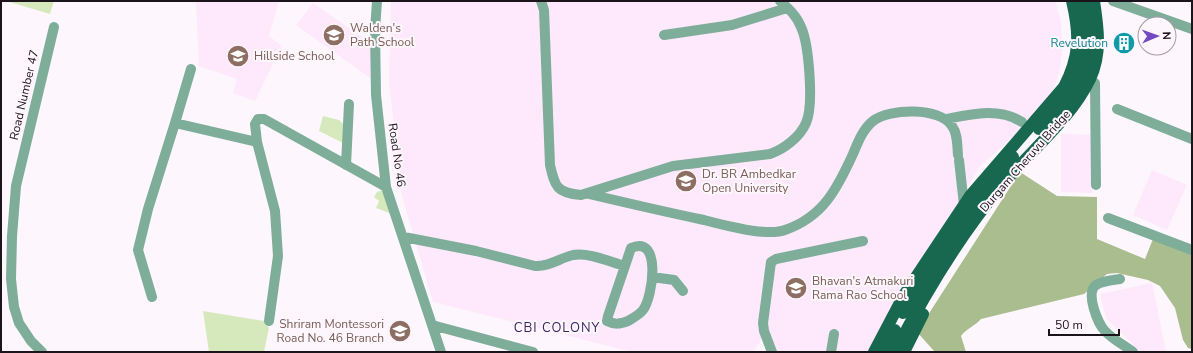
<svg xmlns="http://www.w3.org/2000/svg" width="1193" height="353" font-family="'Nunito Sans',sans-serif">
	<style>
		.built { fill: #fde9fb }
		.green { fill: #d6e9bd }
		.forest { fill: #a9bd8e }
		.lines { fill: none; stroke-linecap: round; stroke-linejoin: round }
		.minor { stroke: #7ead99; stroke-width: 10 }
		.major { stroke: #17684e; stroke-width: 12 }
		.labels { text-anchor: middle; stroke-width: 4; stroke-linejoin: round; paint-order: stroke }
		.education-label { font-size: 12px; fill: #785e54; stroke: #fef6fd; text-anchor: start }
		.culture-label { font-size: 12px; fill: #0d838f; stroke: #fef6fd; text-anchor: end }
		.street-label { font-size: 12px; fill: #1b141a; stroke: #fef6fd }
		.neighbourhood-label { font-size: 13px; letter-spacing: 1px; fill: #3b2863; stroke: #fef6fd }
	</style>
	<rect width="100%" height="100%" fill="#fef6fd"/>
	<path class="built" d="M196 1H279L269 36 282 46 255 101 233 93 237 79 199 66Z
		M391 1H1055L1061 21 1062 50 1060 69 1053 92 1034 119 980 166 872 352H768L762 339 753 352H632L433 302 402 196 389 82Z
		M313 3 372 44 373 80 296 25Z
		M1061 134 1094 135 1093 193 1061 192Z
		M1152 170 1187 185 1167 230 1133 215Z
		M1152 283 1166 351 1140 352 1106 318 1100 294Z"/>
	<path class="green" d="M6 1H54L50 14Z
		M323 116 339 120 343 124V143L319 131Z
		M382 190 392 214 376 208 379 201 374 197 377 192Z
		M203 311 264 321 269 328 264 352H209Z"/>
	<path class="forest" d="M1020 172 1057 196 1097 197V239L1145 259 1153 239 1192 255V349L1188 348 1183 340 1175 308 1160 286 1148 280 1117 273 1107 274 1084 294 981 319C975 326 967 328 961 336L966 352H935L917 332Z"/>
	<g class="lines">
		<path class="minor" d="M377 1 375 30 376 95 386 187 441 352
			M541 1 544 10 550 165C555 187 557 193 581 195L673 166 770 154C784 149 800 137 806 123 814 106 809 44 801 27 797 16 788 8 780 1
			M1113 1 1192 29
			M664 35 732 25 787 8
			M1095 83 1096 185
			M1117 109 1192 139
			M947 119C971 114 999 107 1022 122
			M175 123 191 69
			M959 160 964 205
			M346 165 349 104
			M589 194C627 203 666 212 704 220 723 225 767 237 785 230 823 217 837 189 853 154 858 142 863 129 873 121 890 108 940 107 952 126 958 134 957 145 958 155
			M1108 218 1192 250
			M404 237 476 251 535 266C549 267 560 258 573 255 589 252 610 262 625 266L608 316 607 321C615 325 620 324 628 321 633 318 639 315 643 310 653 297 662 234 631 248L625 266
			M652 277 674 280 683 291
			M1120 279C1114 280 1102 281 1096 285 1085 293 1098 324 1105 331 1112 339 1124 345 1133 352
			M152 297 138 250 148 209 175 123 257 142
			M269 321 278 256 275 211 257 142 255 124 258 119H264L386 187
			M432 325 533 352
			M42 352 31 341 19 323 14 307 11 279 12 236 16 186 54 27
			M772 352 764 331 763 323 771 262 776 259 863 241
			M831 352 834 334"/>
		<path class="major" d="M1039 129C1081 88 1094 59 1083 1
			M903 313 967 215 1013 157
			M874 352 904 295 970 196 1064 87C1080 56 1080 35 1072 1
			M884 352 895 330
			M895 352C925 293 960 235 1003 184 1032 149 1070 120 1090 79 1102 54 1098 27 1094 1
			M904 352 923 314"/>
	</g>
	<defs>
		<g id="university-disc" transform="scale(1.15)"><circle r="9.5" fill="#8d6e63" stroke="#fef6fd"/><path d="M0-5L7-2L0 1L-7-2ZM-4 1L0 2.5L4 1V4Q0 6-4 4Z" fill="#fff"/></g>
		<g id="building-disc" transform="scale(1.15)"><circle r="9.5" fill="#0f9aa8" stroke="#fef6fd"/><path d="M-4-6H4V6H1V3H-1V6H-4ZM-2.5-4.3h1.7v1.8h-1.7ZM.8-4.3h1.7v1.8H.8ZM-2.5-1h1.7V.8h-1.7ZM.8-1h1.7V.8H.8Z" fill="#fff"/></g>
		<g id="school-disc" transform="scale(1.15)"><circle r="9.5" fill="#8d6e63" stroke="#fef6fd"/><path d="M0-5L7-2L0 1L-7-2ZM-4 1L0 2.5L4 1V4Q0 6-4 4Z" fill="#fff"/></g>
	</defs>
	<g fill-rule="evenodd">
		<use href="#university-disc" x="334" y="35"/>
		<use href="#building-disc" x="1124" y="43"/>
		<use href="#university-disc" x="238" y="56"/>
		<use href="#university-disc" x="686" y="181"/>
		<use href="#school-disc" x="796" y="288"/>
		<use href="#university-disc" x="400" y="331"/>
	</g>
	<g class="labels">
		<g class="education-label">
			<text x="350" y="32">Walden's<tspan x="350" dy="14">Path School</tspan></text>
			<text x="254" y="60">Hillside School</text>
			<text x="702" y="178">Dr. BR Ambedkar<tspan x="702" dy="14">Open University</tspan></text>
			<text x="812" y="285">Bhavan's Atmakuri<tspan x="812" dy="14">Rama Rao School</tspan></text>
			<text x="384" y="328" text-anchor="end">Shriram Montessori<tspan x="384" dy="14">Road No. 46 Branch</tspan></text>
		</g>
		<g class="culture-label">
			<text x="1108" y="47">Revelution</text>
		</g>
		<g class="street-label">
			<text transform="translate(24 95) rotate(-77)" y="4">Road Number 47</text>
			<text transform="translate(397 155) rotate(82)" y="4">Road No 46</text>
			<text transform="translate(1025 161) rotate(-49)" y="4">Durgam Cheruvu Bridge</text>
		</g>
		<g class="neighbourhood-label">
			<text x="557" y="332">CBI COLONY</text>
		</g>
	</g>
	<rect width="1193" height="353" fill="none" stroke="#1b141a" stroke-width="4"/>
	<g transform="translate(1157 36) rotate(88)"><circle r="19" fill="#fef6fd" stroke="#a39ca2"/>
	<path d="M0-3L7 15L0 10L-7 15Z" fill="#7249c1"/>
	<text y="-6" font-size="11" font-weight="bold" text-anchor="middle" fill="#1b141a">N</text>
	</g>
	<path d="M1049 329v6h70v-6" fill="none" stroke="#1b141a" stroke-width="2"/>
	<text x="1055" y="329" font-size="12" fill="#1b141a" stroke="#fef6fd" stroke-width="3" paint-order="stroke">50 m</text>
</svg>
